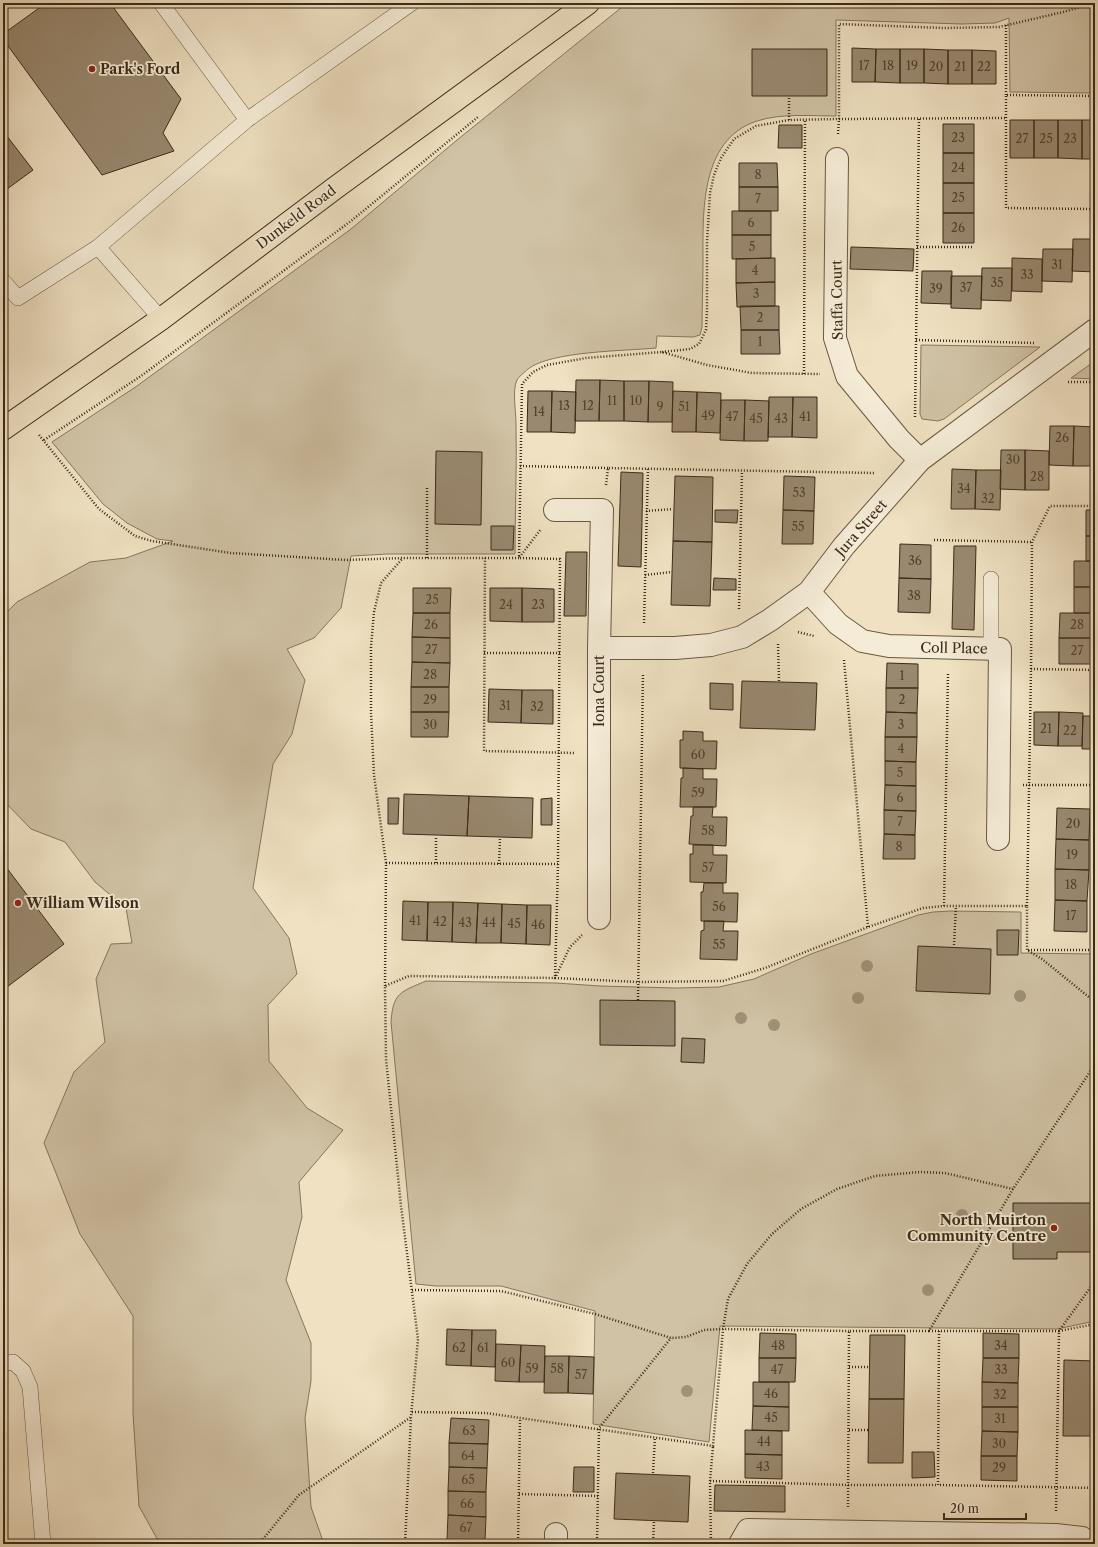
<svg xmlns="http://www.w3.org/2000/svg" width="1098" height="1547" font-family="'Libre Caslon Text',serif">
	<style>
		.green { fill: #d0c2a5; stroke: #86765e }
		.building { fill: #998970; stroke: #3b2a18 }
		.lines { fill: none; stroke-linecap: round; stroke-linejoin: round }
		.service-casing { stroke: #685842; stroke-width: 16 }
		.minor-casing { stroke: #685842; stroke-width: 24 }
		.primary-casing { stroke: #3b2a18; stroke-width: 24 }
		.path { stroke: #3b2a18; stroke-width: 2.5; stroke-dasharray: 1 2; stroke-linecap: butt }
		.service { stroke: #f5ecd7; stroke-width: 15 }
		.minor { stroke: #f5ecd7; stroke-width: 22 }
		.primary { stroke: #efe1c2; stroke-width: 22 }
		.tree { fill: #a09178 }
		.poi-dot { fill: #8f2418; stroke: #f5ecd7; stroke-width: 1.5 }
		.labels { text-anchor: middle; stroke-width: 3.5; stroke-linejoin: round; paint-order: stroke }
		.number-label { font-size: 12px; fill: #52422e }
		.poi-label { font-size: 14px; font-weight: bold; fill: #3b2a18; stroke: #f5ecd7; text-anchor: start }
		.street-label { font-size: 14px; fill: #3b2a18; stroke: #f5ecd7 }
	</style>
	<rect width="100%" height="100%" fill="#efe1c2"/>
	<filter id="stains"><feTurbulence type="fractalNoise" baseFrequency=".005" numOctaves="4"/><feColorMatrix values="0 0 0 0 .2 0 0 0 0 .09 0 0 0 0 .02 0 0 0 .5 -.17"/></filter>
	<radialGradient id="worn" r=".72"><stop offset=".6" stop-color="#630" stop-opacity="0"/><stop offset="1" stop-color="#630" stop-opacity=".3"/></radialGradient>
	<path class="green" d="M627 3H1095V93L1010 92 1009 18 995 23 962 24 836 20V116C810 116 782 113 757 121 699 140 703 214 703 263 703 285 702 306 702 327L700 335 693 337 657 336 656 348C625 351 551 351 528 369 525 372 518 377 517 380 512 390 516 411 516 423 517 466 515 510 515 554H388L351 556 341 608 314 638 287 649 305 680 292 734 273 764 253 888 289 938 297 974 268 1005 269 1061 307 1108 343 1130 299 1182 302 1217 286 1280 311 1343V1381L305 1418 311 1507 324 1544H160L139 1506 133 1414V1316L80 1234 44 1143 74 1072 105 1042 96 979 111 944 132 943 126 908 95 882 65 842 31 829 3 800V616L17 602 90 562 126 558 173 541 157 539 127 523 103 504 52 442 137 386 351 229 457 140Z
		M921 345 1040 347 944 419 938 421 922 419 920 414Z
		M1095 361V379L1071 378Z
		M951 911 1021 912V953L1095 954V1321L1057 1329 720 1326 709 1442 593 1424 595 1311 501 1286H436L416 1284 391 1022C393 993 400 992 426 981L556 983 600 986 676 988 719 987 754 979 811 954 918 915 933 912Z"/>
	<path class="building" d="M46 3H110L181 99 163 133 174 151 102 175 3 39V34Z
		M852 48 876 49 875 82H852Z
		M752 49H827V96H752Z
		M876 49H900V83L875 82Z
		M900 49H924V83H900Z
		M924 49 948 50V84L924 83Z
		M948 50H972V84H948Z
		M972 50 996 51V84H972Z
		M1010 120H1034V158H1010Z
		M1034 120H1058V158H1034Z
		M1058 120H1082V159L1058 158Z
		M1082 120H1095V159H1082Z
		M943 124H974V153H943Z
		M779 125H802V148H778Z
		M3 131 33 170 3 192Z
		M943 153H974V183H943Z
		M739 163H777L778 187H739Z
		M943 183H974V213H943Z
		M739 187H778V211H739Z
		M732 211H771V235H732Z
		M943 213H974V243H943Z
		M732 235H771V258L732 259Z
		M1073 239H1095V272L1072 271Z
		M851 247 914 249 913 271 850 269Z
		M1043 249H1073L1072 282 1042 281Z
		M775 258V282L736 283V259Z
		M1012 258 1042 259V292L1012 291Z
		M982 268H1012L1011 301 981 300Z
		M922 271H952L951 304 921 303Z
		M951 276H982L981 309 951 308Z
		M775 282V306L737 307 736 283Z
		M740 306H779V330H741Z
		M741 330H779L780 354H741Z
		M576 380H600L599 421H575Z
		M600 380 624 381V421H599Z
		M624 381H649L648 422 624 421Z
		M649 381 673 382 672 422H648Z
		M528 391H552L551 432H527Z
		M552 391 576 392 575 433 551 432Z
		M673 391 697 392 696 432H672Z
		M697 392 721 393 720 433 696 432Z
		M769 397H793L792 437H768Z
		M793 397H817V438L792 437Z
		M721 400H745L744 441 720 440Z
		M745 400 769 401 768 441H744Z
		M1050 426H1074L1073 466 1049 465Z
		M1074 426 1095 427V466H1073Z
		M1001 450H1025V490L1000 489Z
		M1025 450 1049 451V490H1025Z
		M436 451 482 452 481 525 435 524Z
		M952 469 976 470 975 509H951Z
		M976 470H1001L1000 510 975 509Z
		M621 472 643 473 641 567 618 566Z
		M675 476 713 477 712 542 673 541Z
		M784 476 815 477 814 511 783 510Z
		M715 510H738L737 523 715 522Z
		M783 510 814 511 813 544H782Z
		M1086 510H1095V536H1086Z
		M491 526H514L513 550H491Z
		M1086 536H1095V561H1086Z
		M673 541 712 542 710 606 671 605Z
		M900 544 931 545V579L899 578Z
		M954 546H976L974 630 952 629Z
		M566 552H587L586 616H564Z
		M1074 561H1095V587H1074Z
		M714 578 736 579V590H713Z
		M899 578 931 579 930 613 898 612Z
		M1074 587H1095V613H1074Z
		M413 588H451L450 613H413Z
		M490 588H522V622L490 621Z
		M522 588 554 589V622H522Z
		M413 613H450V638L412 637Z
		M1060 613H1095V638H1059Z
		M412 637 450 638V663L412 662Z
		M1059 638H1095V664H1059Z
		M412 662 450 663 449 687H411Z
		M887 663 918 664V688H886Z
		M742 681 817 683 815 730 740 728Z
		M710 683 733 684V710L710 709Z
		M411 687H449V712H411Z
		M886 688H918L917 713 886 712Z
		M489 689 522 690 521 723 488 722Z
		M522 690H553V724L521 723Z
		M411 712H449L448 737H411Z
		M886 712 917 713V737H885Z
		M1034 712H1059L1058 746 1034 745Z
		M1059 712 1083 713 1082 746H1058Z
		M1083 716H1095V749H1082Z
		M683 731 703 732V741H717L716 769 680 768V740H683Z
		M885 737H917L916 762 885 761Z
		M885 761 916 762V786L885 785Z
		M683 768 703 769V779H717L716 807H680L681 778H683Z
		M885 785 916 786V811L884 810Z
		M404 794 469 796 467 836 403 834Z
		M469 796 533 798 532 838 467 836Z
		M388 798H399L398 824H388Z
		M552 798V825H541V799Z
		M693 807H713L712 817H727L726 846 689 844 691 816H693Z
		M1057 808 1090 809 1089 840 1056 839Z
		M884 810 916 811 915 835 884 834Z
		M884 834 915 835V859H883Z
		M1056 839 1089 840V870L1055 869Z
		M693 845H713V855H727L726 883 690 882V854H693Z
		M3 863 64 944 3 990Z
		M1055 869 1089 870 1087 901 1055 900Z
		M704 883H723V893H738L737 922 701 921V892H703Z
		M1055 900 1087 901V932L1054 931Z
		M403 901 428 902 427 941 402 940Z
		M428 902H453L452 942 427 941Z
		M453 902 478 903 476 943 452 942Z
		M478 903 502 904 501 943H476Z
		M502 904 527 905 526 944 501 943Z
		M527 905H551L550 945 526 944Z
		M704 921H724L723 931H738L737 960 700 959 701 931 704 930Z
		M997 930H1019L1018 955H997Z
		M918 946 991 949 990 994 916 991Z
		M600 1000 675 1001V1046L600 1045Z
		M682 1038 705 1039 704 1063 681 1062Z
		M1013 1203H1095V1252H1057V1259H1013Z
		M447 1329 472 1330 471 1366 446 1365Z
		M472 1330H496L495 1367 471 1366Z
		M760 1333 796 1334V1358H759Z
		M983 1333 1019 1334V1358H983Z
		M870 1335H905L904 1399H869Z
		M496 1344 521 1345 519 1382 495 1381Z
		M521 1345 545 1346 544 1382H519Z
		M545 1356H569L568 1393H544Z
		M569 1356 594 1357 593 1394 568 1393Z
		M759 1358H796L795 1382H759Z
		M983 1358H1019L1018 1383 982 1382Z
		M1064 1360 1095 1361V1436H1063Z
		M753 1382H789V1407L753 1406Z
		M982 1382 1018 1383V1407H982Z
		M869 1399H904L903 1463H868Z
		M753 1406 789 1407V1431L752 1430Z
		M982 1407H1018V1432L982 1431Z
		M451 1418 489 1420 488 1444 449 1443Z
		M745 1430 782 1431V1455L745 1454Z
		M982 1431 1018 1432 1017 1456H981Z
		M449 1443 488 1444 487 1468 449 1467Z
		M912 1452H934L935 1477 912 1478Z
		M745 1454 782 1455V1479L745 1478Z
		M981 1456H1017V1481L981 1480Z
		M449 1467 487 1468 486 1492 448 1491Z
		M574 1467H594V1492H573Z
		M616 1473 690 1476 688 1522 614 1519Z
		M715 1485 785 1486V1512L714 1511Z
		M448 1491 486 1492V1517L448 1515Z
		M448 1515 486 1517 485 1541 447 1540Z
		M447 1540 485 1541V1544H447Z"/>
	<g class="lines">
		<g class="service-casing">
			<path id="service" d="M247 120 412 3
				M98 247 161 319
				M3 281 18 298 98 247 247 120 161 3
				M991 579V649
				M3 1364 13 1362 23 1371 30 1387 43 1544"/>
		</g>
		<g class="minor-casing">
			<path id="minor" d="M837 159 835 338 847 376 899 439 920 460
				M555 510H602L599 648V918
				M809 592 838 624 862 641 889 646 1000 649 998 839
				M599 648H675L711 645 742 637 770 620 809 592 844 546 920 460 1095 330
				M556 1544V1534
				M740 1544 748 1530 1056 1535 1082 1538 1086 1544"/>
		</g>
		<g class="primary-casing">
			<path id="primary" d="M3 429 161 319 335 188 588 3"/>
		</g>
		<path class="path" d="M1006 25V95
			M1095 96 1006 95V208L1095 209
			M789 120V97
			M838 134 839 119 1006 118
			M917 247H974
			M916 340 1034 343
			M662 352 690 349 699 344 706 330 707 311V242L710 193 714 175 721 158 734 139 756 126 789 120 839 119V24L944 28 999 27 1063 12 1095 3
			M804 374 805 120
			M1068 382H1095
			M915 417 919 119
			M39 435 99 509 135 536 152 541 231 553 346 560 403 558H485L484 751 574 753
			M44 440 141 376 351 221 478 117
			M520 466 608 468
			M606 485 608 468 874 473
			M646 511 673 509
			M934 540 1032 542
			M427 558V488
			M485 558H519L522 384 533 372 547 365 586 358 662 352 707 365 752 373 820 374
			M645 575 672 572
			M739 609 742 471
			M644 623 648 469
			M798 632 814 636
			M778 644 779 681
			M484 653H560
			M844 660 868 927
			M1031 669 1032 542 1050 506H1095
			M1023 785H1095
			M386 863 558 864 560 559 519 558 541 529
			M436 863V836
			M499 864 500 838
			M558 864 555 978 638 982 723 981 765 968 868 927 923 908 944 906H1027V950L1042 959 1095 1002
			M944 906 948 672
			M1027 906 1031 669 1095 670
			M954 945 956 906
			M1028 950H1095
			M385 986 386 863 374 775 371 713V647L374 612 381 583 403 558
			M638 1000 643 673
			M412 1290 501 1291 595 1314 671 1338 686 1337 704 1330 723 1329 728 1299 747 1264 772 1234 801 1209 837 1189 875 1176 920 1172 945 1173 1013 1189
			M929 1331H1059L1095 1281
			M939 1331 938 1485 1095 1488
			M849 1367H870
			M412 1412 486 1413 713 1446 723 1329 849 1331
			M849 1430H869
			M653 1473 655 1437
			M710 1481 848 1485H938
			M519 1494 598 1496
			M848 1507 849 1331H929L1013 1189 1095 1064
			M1056 1511 1059 1331 1095 1324
			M259 1544 299 1495 411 1417
			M405 1544 411 1417 418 1339 401 1206 386 1059 385 986 409 976 555 978 570 947 582 935
			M518 1544 520 1418
			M597 1544 599 1428 671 1338
			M653 1544 654 1521
			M711 1544 710 1481 713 1446"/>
		<use href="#service" class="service"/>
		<use href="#minor" class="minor"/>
		<use href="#primary" class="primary"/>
	</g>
	<g class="tree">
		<circle cx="867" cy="966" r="6"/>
		<circle cx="1020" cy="996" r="6"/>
		<circle cx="858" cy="998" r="6"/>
		<circle cx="741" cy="1018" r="6"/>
		<circle cx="774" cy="1025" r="6"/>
		<circle cx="962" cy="1215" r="6"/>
		<circle cx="928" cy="1290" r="6"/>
		<circle cx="687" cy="1391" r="6"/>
	</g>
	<g class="poi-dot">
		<circle cx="92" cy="69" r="4"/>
		<circle cx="18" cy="903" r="4"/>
		<circle cx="1054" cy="1228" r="4"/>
	</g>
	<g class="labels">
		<g class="number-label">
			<text x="864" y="70">17</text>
			<text x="888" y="70">18</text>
			<text x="912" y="70">19</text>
			<text x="936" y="71">20</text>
			<text x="960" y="71">21</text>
			<text x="984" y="71">22</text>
			<text x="958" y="142">23</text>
			<text x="1022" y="143">27</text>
			<text x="1046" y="143">25</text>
			<text x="1070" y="143">23</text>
			<text x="958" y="172">24</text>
			<text x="758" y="179">8</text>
			<text x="958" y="202">25</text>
			<text x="758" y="203">7</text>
			<text x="751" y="227">6</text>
			<text x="958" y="232">26</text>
			<text x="752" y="251">5</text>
			<text x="1057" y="269">31</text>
			<text x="755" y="275">4</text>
			<text x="1027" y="279">33</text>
			<text x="997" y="287">35</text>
			<text x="966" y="292">37</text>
			<text x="936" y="293">39</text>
			<text x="756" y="298">3</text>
			<text x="760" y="322">2</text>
			<text x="760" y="346">1</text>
			<text x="612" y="405">11</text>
			<text x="636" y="405">10</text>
			<text x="564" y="410">13</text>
			<text x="588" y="410">12</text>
			<text x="660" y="411">9</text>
			<text x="684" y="411">51</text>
			<text x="539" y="416">14</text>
			<text x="708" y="420">49</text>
			<text x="732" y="421">47</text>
			<text x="805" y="421">41</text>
			<text x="756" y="423">45</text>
			<text x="781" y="423">43</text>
			<text x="1062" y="442">26</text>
			<text x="1013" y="464">30</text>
			<text x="1037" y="481">28</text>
			<text x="964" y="493">34</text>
			<text x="799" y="497">53</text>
			<text x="988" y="503">32</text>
			<text x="798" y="531">55</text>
			<text x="915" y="565">36</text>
			<text x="914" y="600">38</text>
			<text x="432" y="604">25</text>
			<text x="506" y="609">24</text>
			<text x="538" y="609">23</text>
			<text x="431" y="629">26</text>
			<text x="1077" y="629">28</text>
			<text x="431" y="654">27</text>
			<text x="1077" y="655">27</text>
			<text x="430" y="679">28</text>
			<text x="902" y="680">1</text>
			<text x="430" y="704">29</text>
			<text x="902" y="704">2</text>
			<text x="505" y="710">31</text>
			<text x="537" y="711">32</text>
			<text x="430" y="729">30</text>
			<text x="901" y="729">3</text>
			<text x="1046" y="733">21</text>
			<text x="1070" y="735">22</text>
			<text x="901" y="753">4</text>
			<text x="698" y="759">60</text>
			<text x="900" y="777">5</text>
			<text x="698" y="797">59</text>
			<text x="900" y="802">6</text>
			<text x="900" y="826">7</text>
			<text x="1073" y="828">20</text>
			<text x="708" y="835">58</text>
			<text x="899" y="851">8</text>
			<text x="1072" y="859">19</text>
			<text x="708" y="872">57</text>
			<text x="1071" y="889">18</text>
			<text x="719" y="911">56</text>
			<text x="1071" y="920">17</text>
			<text x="415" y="925">41</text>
			<text x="440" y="926">42</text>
			<text x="465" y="927">43</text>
			<text x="489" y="927">44</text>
			<text x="514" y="928">45</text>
			<text x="538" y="929">46</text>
			<text x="719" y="949">55</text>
			<text x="778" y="1350">48</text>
			<text x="1001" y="1350">34</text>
			<text x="459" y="1352">62</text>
			<text x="483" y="1352">61</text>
			<text x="508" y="1367">60</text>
			<text x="532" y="1373">59</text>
			<text x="557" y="1373">58</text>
			<text x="777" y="1374">47</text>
			<text x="1001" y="1374">33</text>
			<text x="581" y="1379">57</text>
			<text x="771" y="1398">46</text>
			<text x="1000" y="1399">32</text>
			<text x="771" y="1422">45</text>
			<text x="1000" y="1423">31</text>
			<text x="469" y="1435">63</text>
			<text x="764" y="1446">44</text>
			<text x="999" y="1448">30</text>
			<text x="468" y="1460">64</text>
			<text x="763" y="1471">43</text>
			<text x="999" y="1472">29</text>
			<text x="468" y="1484">65</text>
			<text x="467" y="1508">66</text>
			<text x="466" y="1532">67</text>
		</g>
		<g class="poi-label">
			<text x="100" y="74">Park's Ford</text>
			<text x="26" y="908">William Wilson</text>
			<text x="1046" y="1225" text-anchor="end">North Muirton<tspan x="1046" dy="16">Community Centre</tspan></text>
		</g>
		<g class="street-label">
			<text transform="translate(296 217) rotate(-37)" y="5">Dunkeld Road</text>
			<text transform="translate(837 300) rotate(-91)" y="5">Staffa Court</text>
			<text transform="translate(861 528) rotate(-49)" y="5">Jura Street</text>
			<text transform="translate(954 648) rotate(1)" y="5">Coll Place</text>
			<text transform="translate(599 691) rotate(-90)" y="5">Iona Court</text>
		</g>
	</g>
	<rect width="1098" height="1547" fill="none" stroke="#efe1c2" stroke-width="16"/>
	<rect x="4" y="4" width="1090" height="1539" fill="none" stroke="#3b2a18" stroke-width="2"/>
	<rect x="8" y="8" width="1082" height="1531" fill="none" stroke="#3b2a18"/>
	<path d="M944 1513v6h82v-6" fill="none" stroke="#3b2a18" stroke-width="2"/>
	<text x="950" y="1513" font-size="12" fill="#3b2a18" stroke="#f5ecd7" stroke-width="3" paint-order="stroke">20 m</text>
	<rect width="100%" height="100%" filter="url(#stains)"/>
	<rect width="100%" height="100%" fill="url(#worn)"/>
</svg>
